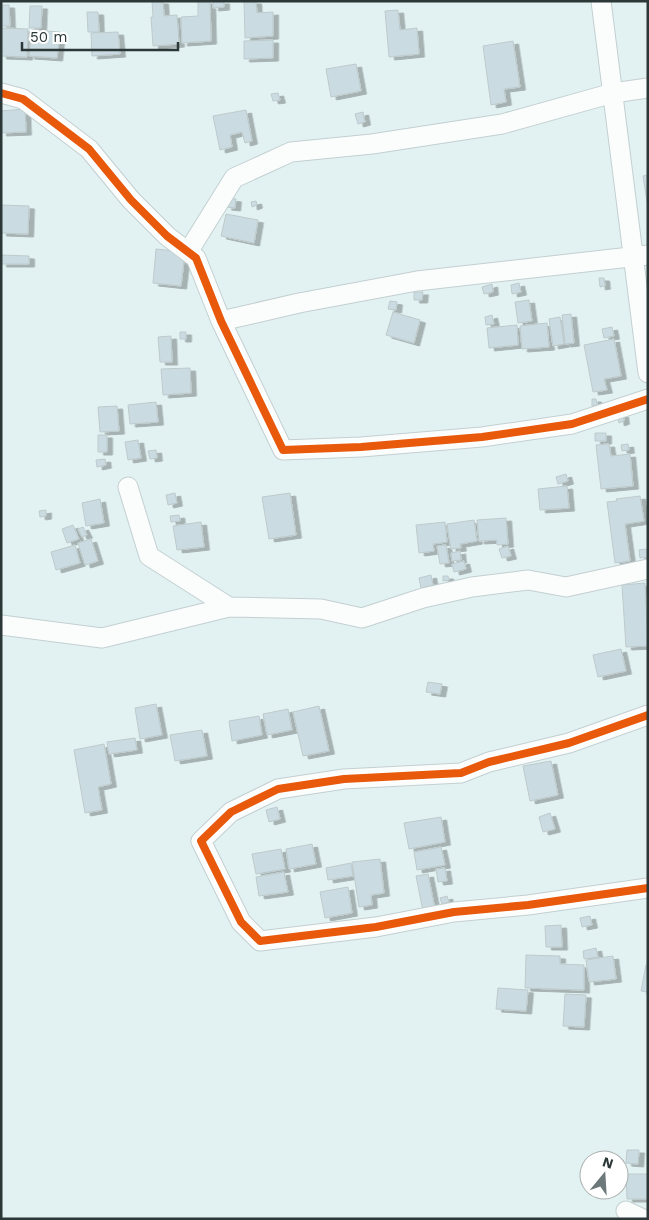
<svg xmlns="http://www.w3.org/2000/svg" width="649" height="1220" font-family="'Work Sans',sans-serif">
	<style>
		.building { fill: #cadce2; stroke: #becacc; filter: url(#shadow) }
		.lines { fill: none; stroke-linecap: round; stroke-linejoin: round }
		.street-casing { stroke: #c3cfd0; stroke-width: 21 }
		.street { stroke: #fbfdfd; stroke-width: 19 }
		.cycleway-casing { stroke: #fff; stroke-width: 11 }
		.cycleway { stroke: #e8590c; stroke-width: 8 }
	</style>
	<defs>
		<filter id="shadow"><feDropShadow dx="5.5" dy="3" stdDeviation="0" flood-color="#0004"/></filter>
	</defs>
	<rect width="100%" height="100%" fill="#e2f2f3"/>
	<path class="building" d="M152 1H163L164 16 177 15 179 44 153 46 151 17H153Z
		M198 1H210L211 41 182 43 181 17 198 16Z
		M213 1H224V7L213 8Z
		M244 1H256L257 13 273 12V36L245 38Z
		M1 5H9L10 26H1Z
		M30 6H42L41 28H29Z
		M398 10 400 30 417 28 419 54 389 57 385 11Z
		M87 12H98L99 32H88Z
		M1 28 28 29 27 57 1 56Z
		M32 30 60 32 57 58 29 56Z
		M118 32 120 54 92 56 91 33Z
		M273 40V58L244 59V41Z
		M513 41 520 87 504 89 506 102 491 105 483 46Z
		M356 64 361 91 331 97 326 69Z
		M278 93 280 100 273 101 271 94Z
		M25 109 26 132 1 133V111Z
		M246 110 252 141 245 143 242 132 230 135 232 147 220 150 213 116Z
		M363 112 365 122 358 124 355 114Z
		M648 175V208L643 176Z
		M227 198 236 199 235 208 226 207Z
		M256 201 257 205 252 207 251 202Z
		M1 205 29 206 28 234 1 233Z
		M226 214 258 220 254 243 221 236Z
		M156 249 185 252 181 286 153 283Z
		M1 255 29 256V264H1Z
		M599 278H604L605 286 600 287Z
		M519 283 521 292 512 294 511 285Z
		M492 284 493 292 484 294 482 287Z
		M414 292H423L422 300H414Z
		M529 300 532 321 518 323 515 302Z
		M390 301 397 302 396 310 388 309Z
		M393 312 420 320 414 343 386 335Z
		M571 314 574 343 565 344 562 315Z
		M492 315 494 324 486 325 485 317Z
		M560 317 564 344 553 346 549 319Z
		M547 323 549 347 522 349 520 326Z
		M517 325 518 345 489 348 487 328Z
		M612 327 614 336 604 338 602 329Z
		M180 332H186V339H180Z
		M171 336 172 362H160L158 337Z
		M614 339 621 376 604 379 607 390 593 392 584 345Z
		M190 368 191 393 163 395 161 369Z
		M592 399H596L597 405 592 406Z
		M156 402 158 422 130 424 128 405Z
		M117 406 119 431 100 432 98 407Z
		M623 414 624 421 619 423 617 415Z
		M595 433H606V441H595Z
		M98 435H107V452H98Z
		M138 440 141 458 128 460 125 442Z
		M609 444 611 456 630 454 633 486 601 489 596 445Z
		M628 444 629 450 622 451 621 445Z
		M156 450 157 458 150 459 148 451Z
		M105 459 106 465 97 467 96 460Z
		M566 474 568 481 558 484 556 477Z
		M567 486 569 508 540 510 538 489Z
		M175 493 177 503 168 505 166 495Z
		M290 493 296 535 269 539 262 497Z
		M640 496 644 521 625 524 630 561 615 563 607 502 617 501 616 499Z
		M100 499 104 523 86 526 82 503Z
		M46 510V516L40 517 39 511Z
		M179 515 180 521 171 522 170 516Z
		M506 518 508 544 497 545V540L479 541 477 520Z
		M474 520 477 541 460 544 461 548 451 549 447 524Z
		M201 522 204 547 177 550 173 526Z
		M445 522 447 542 433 544 434 551 419 553 416 525Z
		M73 525 79 539 67 543 62 529Z
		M83 527 87 535 82 537 78 529Z
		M91 539 98 561 85 565 78 543Z
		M75 545 80 563 56 570 51 552Z
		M446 545 449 563 440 564 437 546Z
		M508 546 511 556 502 558 499 549Z
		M646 549 648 557 640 558 639 550Z
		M460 551 461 560 452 561 451 553Z
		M464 561 466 569 454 572 452 564Z
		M431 575 433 585 421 588 419 578Z
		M443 576H448L449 580 443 581Z
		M645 583 648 646 626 647 622 585Z
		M621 649 626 671 598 677 593 655Z
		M428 682 442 684 440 694 426 692Z
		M156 704 162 735 140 739 135 708Z
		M319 706 329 751 303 756 293 712Z
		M288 709 292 730 267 735 263 714Z
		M259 716 262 735 232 741 229 721Z
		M202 730 207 756 175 761 170 735Z
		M135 738 137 750 109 754 107 742Z
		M104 744 111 784 98 787 102 810 85 813 74 750Z
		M551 761 558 795 530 801 523 766Z
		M277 807 280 819 269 822 266 810Z
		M550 813 555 829 543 832 539 817Z
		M441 817 445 842 409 849 404 823Z
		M312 844 316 864 289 869 286 849Z
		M441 847 445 865 417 870 414 852Z
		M281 849 285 869 256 874 252 854Z
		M380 859 384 893 371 895 372 905 359 907 352 862Z
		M351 863 353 876 328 880 326 868Z
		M445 868 447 881 438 882 436 869Z
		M284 872 288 892 259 896 256 877Z
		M428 874 435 909 423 911 416 876Z
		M348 887 352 913 325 918 320 892Z
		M447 896 449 902 442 904 440 898Z
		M590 916 592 925 582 927 580 918Z
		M561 925 562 947H546L545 926Z
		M596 948 598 957 584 959 583 951Z
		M526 955 560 956V964L584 965V990L525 988Z
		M613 956 616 979 589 982 586 960Z
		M646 965H648V992L641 991Z
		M498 988 528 990 526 1011 496 1009Z
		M565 994 586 995 584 1027 563 1026Z
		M627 1150H639L638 1164 626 1163Z
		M626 1174H648V1199H627Z"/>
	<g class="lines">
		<g class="street-casing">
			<path id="street" d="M601 1 648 373
				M1 93 23 99 89 149 131 200 167 236 196 258 221 321 283 450 361 447 482 437 572 424 648 399
				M188 252 234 178 291 152 372 144 502 124 613 93 648 88
				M221 321 299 303 417 281 648 255
				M128 487 149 556 229 607 321 609 362 618 423 598 472 587 528 580 566 587 648 569
				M1 625 102 638 229 607
				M648 715 569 743 489 762 461 773 344 779 278 789 231 812 201 841 241 922 260 941 376 927 454 912 528 905 648 888
				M626 1211 643 1219"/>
		</g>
		<use href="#street" class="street"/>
		<g class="cycleway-casing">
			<path id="cycleway" d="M1 93 23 99 89 149 131 200 167 236 196 258 221 321 283 450 361 447 482 437 572 424 648 399
				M648 715 569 743 489 762 461 773 344 779 278 789 231 812 201 841 241 922 260 941 376 927 454 912 528 905 648 888"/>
		</g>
		<use href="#cycleway" class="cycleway"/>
	</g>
	<rect width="649" height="1220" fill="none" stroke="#2c3737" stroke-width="5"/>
	<g transform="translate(604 1175) rotate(18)"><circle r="24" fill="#ffffff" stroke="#abafaf"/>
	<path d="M0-4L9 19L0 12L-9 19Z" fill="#6c7879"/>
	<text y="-8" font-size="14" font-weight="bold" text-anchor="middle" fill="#2c3737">N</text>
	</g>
	<path d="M22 42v8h156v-8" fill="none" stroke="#2c3737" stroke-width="2.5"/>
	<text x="30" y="42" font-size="15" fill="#2c3737" stroke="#ffffff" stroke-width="4" paint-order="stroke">50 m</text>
</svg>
